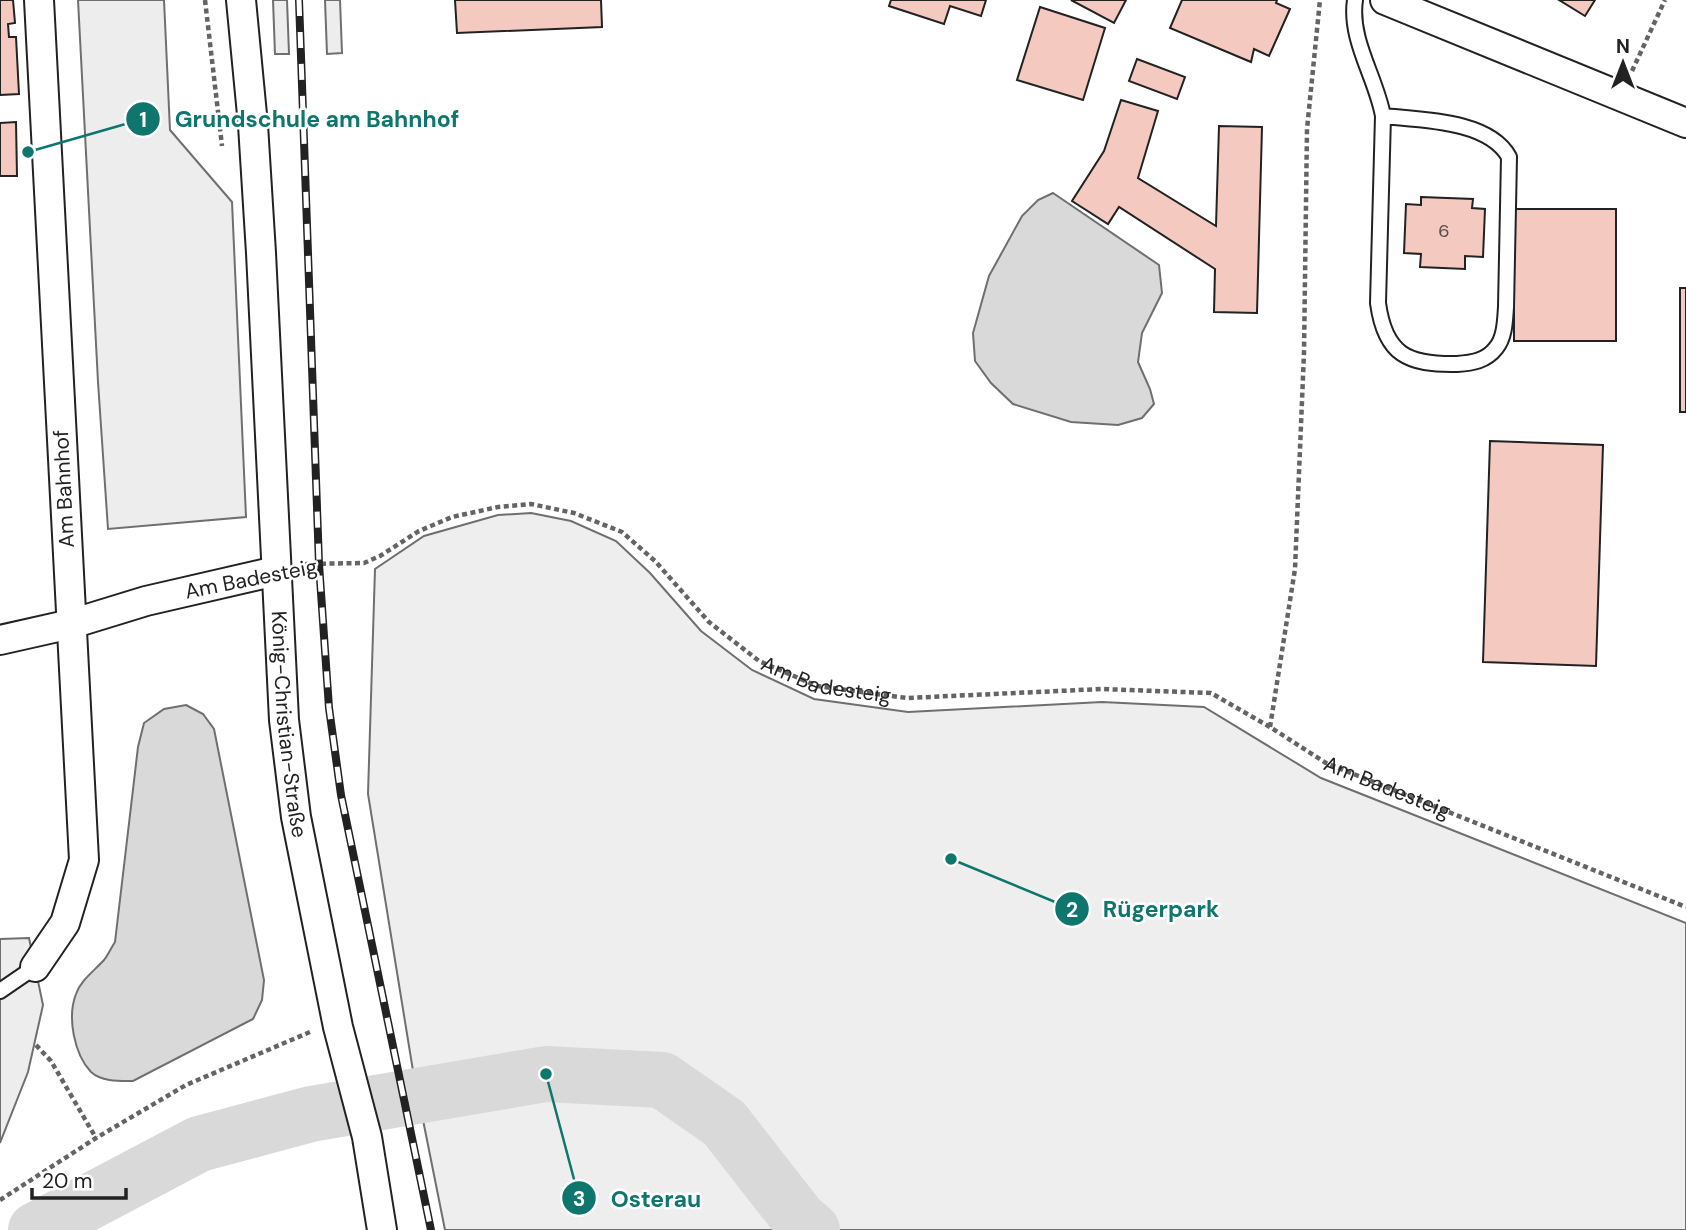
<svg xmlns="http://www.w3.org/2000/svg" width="1686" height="1230" font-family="'DM Sans',sans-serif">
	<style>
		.green { fill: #eee; stroke: #6f6f6f; stroke-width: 2 }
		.parking { fill: #ededed; stroke: #6f6f6f; stroke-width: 2 }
		.water { fill: #d9d9d9; stroke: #6f6f6f; stroke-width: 2 }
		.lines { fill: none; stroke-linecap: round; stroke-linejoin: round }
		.river { stroke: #d9d9d9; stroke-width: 56 }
		.building { fill: #f3c9c0; stroke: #222; stroke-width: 2 }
		.service-casing { stroke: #222; stroke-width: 18 }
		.minor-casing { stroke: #222; stroke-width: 32 }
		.path { stroke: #646464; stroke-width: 4.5; stroke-dasharray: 5 3.5; stroke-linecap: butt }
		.service { stroke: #fff; stroke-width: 14 }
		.minor { stroke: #fff; stroke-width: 28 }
		.rail-casing { stroke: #222; stroke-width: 8 }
		.rail { stroke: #fff; stroke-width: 5; stroke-dasharray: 16; stroke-linecap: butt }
		.labels { text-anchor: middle; stroke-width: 5; stroke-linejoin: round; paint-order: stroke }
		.number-label { font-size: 18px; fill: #564c4a }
		.street-label { font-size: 21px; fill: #222; stroke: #fff }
		.leader { fill: none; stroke: #0f766e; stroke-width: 2.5 }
		.callout-dot { fill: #0f766e; stroke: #fff; stroke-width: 2.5 }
		.mark-label { font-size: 21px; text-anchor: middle; font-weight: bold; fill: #fff }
		.callout-label { font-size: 23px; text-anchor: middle; font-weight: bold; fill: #0f766e; stroke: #fff; stroke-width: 5; stroke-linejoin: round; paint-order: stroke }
	</style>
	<rect width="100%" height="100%" fill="#fff"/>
	<path class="green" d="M531 513 571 521 616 541 650 573 701 631 752 670 814 699 908 712 1102 702 1204 707 1321 778 1686 923V1230H833L810 1210 735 1113 667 1068 543 1060 415 1083 368 794 375 569 424 536 498 515Z
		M542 1092 653 1097 709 1135 790 1230H445L421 1110Z"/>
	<path class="parking" d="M78 0H164L170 130 232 202 246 517 108 529 98 382Z
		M273 0H287L289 54H275Z
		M325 0H340L342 53 327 54Z
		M29 938 43 1005 28 1072 0 1143V939Z"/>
	<path class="water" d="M1053 193 1159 265 1162 293 1142 333 1138 362 1150 389 1154 404 1142 418 1118 425 1071 422 1013 404 991 383 975 361 973 333 989 276 1022 216 1038 200Z
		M186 705 203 714 214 729 264 980 262 1000 253 1019 133 1081C120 1081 102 1082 91 1072 74 1054 67 1017 76 994 81 980 94 971 104 960 108 955 111 948 115 942L138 747 144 723 164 709Z"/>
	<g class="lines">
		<path class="river" d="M36 1230 199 1144 311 1114 546 1074 662 1080 724 1123 799 1219 812 1230"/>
	</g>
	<path class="building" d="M0 0H13L15 23 8 24 9 37H16L19 94 0 95Z
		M455 0H601L602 27 457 33Z
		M891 0H986L981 16 950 6 944 24 889 6Z
		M1071 0H1126L1114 23Z
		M1182 0H1277L1276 3 1290 9 1269 56 1254 49 1251 62 1170 28Z
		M1559 0H1595L1585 16Z
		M1040 7 1105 28 1083 100 1017 80Z
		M1137 59 1185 77 1177 99 1129 81Z
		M1121 100 1158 111 1138 178 1216 226 1219 126 1262 127 1257 313 1214 312 1215 269 1119 207 1108 224 1072 201 1104 151Z
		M16 122 17 176H0V123Z
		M1421 197 1473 199 1472 208 1485 209 1483 257 1465 256V269L1420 267 1421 254 1404 253 1406 204 1421 205Z
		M1514 209H1616V341H1514Z
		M1680 288H1686V412H1680Z
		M1490 441 1603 445 1596 666 1483 662Z"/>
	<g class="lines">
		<g class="service-casing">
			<path id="service" d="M1355 0C1349 40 1376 77 1383 116L1378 303C1385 355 1408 365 1457 364 1472 363 1486 361 1496 348 1505 337 1505 320 1506 307L1509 157C1489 120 1421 120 1383 116
				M0 991 35 967"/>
		</g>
		<g class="minor-casing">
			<g id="minor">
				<path id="s2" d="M241 0 253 125 261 253 284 720 296 817 338 1027 367 1137 382 1230"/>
				<path d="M1385 0 1686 123"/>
				<path d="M0 640 71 624 146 601 276 571"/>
				<path d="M35 967 65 923 84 860 39 0"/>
			</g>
		</g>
		<g class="path">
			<path d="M205 0 222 146"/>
			<path d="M1632 71 1665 0"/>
			<path id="s1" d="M304 564 364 563 380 556 419 531 452 517 498 507 531 504 574 513 622 532 655 561 709 622 759 661 817 686 907 698 1102 689 1211 693 1270 727 1326 763 1686 907"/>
			<path d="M1270 727 1295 569 1304 353 1307 129 1320 0"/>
			<path d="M36 1045 51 1061 96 1138"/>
			<path d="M0 1200 96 1138 186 1085 310 1032"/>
		</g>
		<use href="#service" class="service"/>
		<use href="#minor" class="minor"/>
		<g class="rail-casing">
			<path id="rail" d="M299 0 319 564 329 708 341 795 431 1230"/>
		</g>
		<use href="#rail" class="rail"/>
	</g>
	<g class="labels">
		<g class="number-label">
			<text x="1444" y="237">6</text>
		</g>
		<g class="street-label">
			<text transform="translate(64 489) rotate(-93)" y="7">Am Bahnhof</text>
			<text transform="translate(251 579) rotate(-11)" y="7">Am Badesteig</text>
			<text dy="7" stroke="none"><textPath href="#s1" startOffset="595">Am Badesteig</textPath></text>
			<text dy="7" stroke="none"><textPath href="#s2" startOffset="726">König-Christian-Straße</textPath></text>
			<text dy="7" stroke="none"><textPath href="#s1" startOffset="1183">Am Badesteig</textPath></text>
		</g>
	</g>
	<path class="leader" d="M28 152L143 119M951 859L1072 909M546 1074L579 1198"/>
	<g class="callout-dot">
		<circle cx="28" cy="152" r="7"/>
		<circle cx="951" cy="859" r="7"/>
		<circle cx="546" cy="1074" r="7"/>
		<circle cx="143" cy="119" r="18"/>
		<circle cx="1072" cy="909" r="18"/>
		<circle cx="579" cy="1198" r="18"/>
	</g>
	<g class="mark-label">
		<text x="143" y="127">1</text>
		<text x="1072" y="917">2</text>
		<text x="579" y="1206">3</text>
	</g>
	<g class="callout-label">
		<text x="317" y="127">Grundschule am Bahnhof</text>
		<text x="1161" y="917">Rügerpark</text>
		<text x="656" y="1207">Osterau</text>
	</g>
	<g transform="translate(1623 63)" stroke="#ffffff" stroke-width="5" paint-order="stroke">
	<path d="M0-5L12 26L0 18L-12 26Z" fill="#222222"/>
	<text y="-10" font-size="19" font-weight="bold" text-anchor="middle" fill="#222222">N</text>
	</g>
	<path d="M32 1188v10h94v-10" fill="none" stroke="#222222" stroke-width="3.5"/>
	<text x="42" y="1188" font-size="21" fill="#222222" stroke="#ffffff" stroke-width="5" paint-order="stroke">20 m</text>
</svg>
